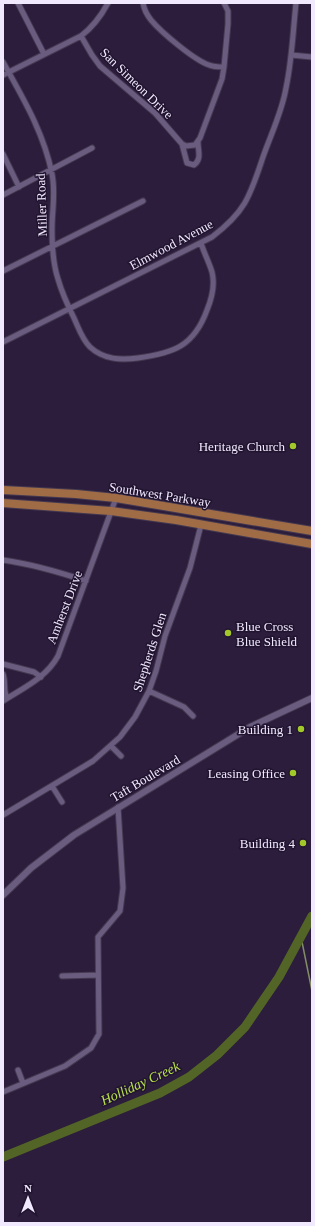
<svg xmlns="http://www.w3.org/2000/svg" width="315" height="1226" font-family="'Times New Roman',serif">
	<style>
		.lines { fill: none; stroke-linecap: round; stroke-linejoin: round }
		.stream { stroke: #828d66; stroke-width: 1.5 }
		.river { stroke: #536526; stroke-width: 9 }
		.minor-casing { stroke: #443851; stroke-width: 7 }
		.tertiary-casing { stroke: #443851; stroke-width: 8 }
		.primary-casing { stroke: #443851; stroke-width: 10 }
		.minor { stroke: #6a5c7e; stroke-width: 5 }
		.tertiary { stroke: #6a5c7e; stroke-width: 6 }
		.primary { stroke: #9f6c46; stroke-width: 8 }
		.poi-dot { fill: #a2c929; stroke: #211431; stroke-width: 1.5 }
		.labels { text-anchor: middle; stroke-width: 3; stroke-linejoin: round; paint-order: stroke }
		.street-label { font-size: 13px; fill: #f1e9fd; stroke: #211431 }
		.poi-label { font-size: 13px; fill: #f1e9fd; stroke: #211431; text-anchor: end }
		.water-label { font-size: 14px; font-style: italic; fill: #b9e249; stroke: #211431 }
	</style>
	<rect width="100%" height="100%" fill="#2b1d3b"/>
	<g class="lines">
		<path class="stream" d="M301 937 312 991"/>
		<path class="river" d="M3 1157 160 1093 189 1077 217 1055 245 1027 279 977 312 916"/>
		<g class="minor-casing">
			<path id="minor" d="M18 3 44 54
				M143 3C144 9 147 15 151 20 161 32 194 60 209 65 214 67 219 67 224 67
				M81 36 92 55 100 66 155 113 182 144 186 146 195 145 200 138 222 79 224 67 228 24V11L224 3
				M291 55 312 57
				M3 62C23 98 44 133 52 174 56 193 52 210 52 229 52 245 53 264 58 279 62 293 68 306 74 318 79 329 82 339 90 347 104 360 121 360 138 358 174 353 194 346 207 310 212 298 215 284 212 272 209 262 204 253 201 243
				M3 75 81 36C93 27 101 16 108 3
				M182 144 187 163 194 165C202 159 198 151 198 142
				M3 154 19 187
				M3 195 92 148
				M3 271 143 201
				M3 342 212 237C246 211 250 196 263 157 271 134 282 112 286 88 292 60 293 31 296 3
				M3 560C31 564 59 572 86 581
				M3 664 34 672 41 677
				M3 674C6 682 3 691 7 698
				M149 691 184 707 193 716
				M3 701C23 688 46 678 58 656L116 498
				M111 746 121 756
				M52 786 62 802
				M3 815 93 761 120 737 135 717 149 691 156 671 165 636 190 568 201 525
				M62 976 98 975
				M18 1070 23 1083
				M3 1092 65 1066 91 1048 99 1034 98 937 120 911 123 888 118 807"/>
		</g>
		<g class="tertiary-casing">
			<path id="tertiary" d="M3 895 31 868 74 835 250 727 312 698"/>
		</g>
		<g class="primary-casing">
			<path id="primary" d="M3 490 76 494 116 498 312 531
				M3 503 111 511 176 520 312 544"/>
		</g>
		<use href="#minor" class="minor"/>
		<use href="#tertiary" class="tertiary"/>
		<use href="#primary" class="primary"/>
	</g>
	<g class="poi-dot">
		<circle cx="293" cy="446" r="4"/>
		<circle cx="228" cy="633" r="4"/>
		<circle cx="301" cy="729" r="4"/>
		<circle cx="293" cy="773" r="4"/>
		<circle cx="303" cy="843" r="4"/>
	</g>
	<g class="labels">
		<g class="street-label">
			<text transform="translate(137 83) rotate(44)" y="5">San Simeon Drive</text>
			<text transform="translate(41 205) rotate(-92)" y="5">Miller Road</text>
			<text transform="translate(171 244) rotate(-28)" y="5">Elmwood Avenue</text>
			<text transform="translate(160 494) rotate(9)" y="5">Southwest Parkway</text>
			<text transform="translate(64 607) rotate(-69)" y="5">Amherst Drive</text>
			<text transform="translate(149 652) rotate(-72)" y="5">Shepherds Glen</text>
			<text transform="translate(145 778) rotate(-31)" y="5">Taft Boulevard</text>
		</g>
		<g class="poi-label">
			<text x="285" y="451">Heritage Church</text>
			<text x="236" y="631" text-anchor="start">Blue Cross<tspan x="236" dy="15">Blue Shield</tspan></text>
			<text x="293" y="734">Building 1</text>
			<text x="285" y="778">Leasing Office</text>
			<text x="295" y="848">Building 4</text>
		</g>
		<g class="water-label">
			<text transform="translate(140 1083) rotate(-25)" y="5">Holliday Creek</text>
		</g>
	</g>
	<rect width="315" height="1226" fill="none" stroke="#f1e9fd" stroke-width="8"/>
	<g transform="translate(28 1198)" stroke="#211431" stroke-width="3" paint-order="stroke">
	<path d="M0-3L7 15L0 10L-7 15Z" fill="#f1e9fd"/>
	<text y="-6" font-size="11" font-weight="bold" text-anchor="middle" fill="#f1e9fd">N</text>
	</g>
</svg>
